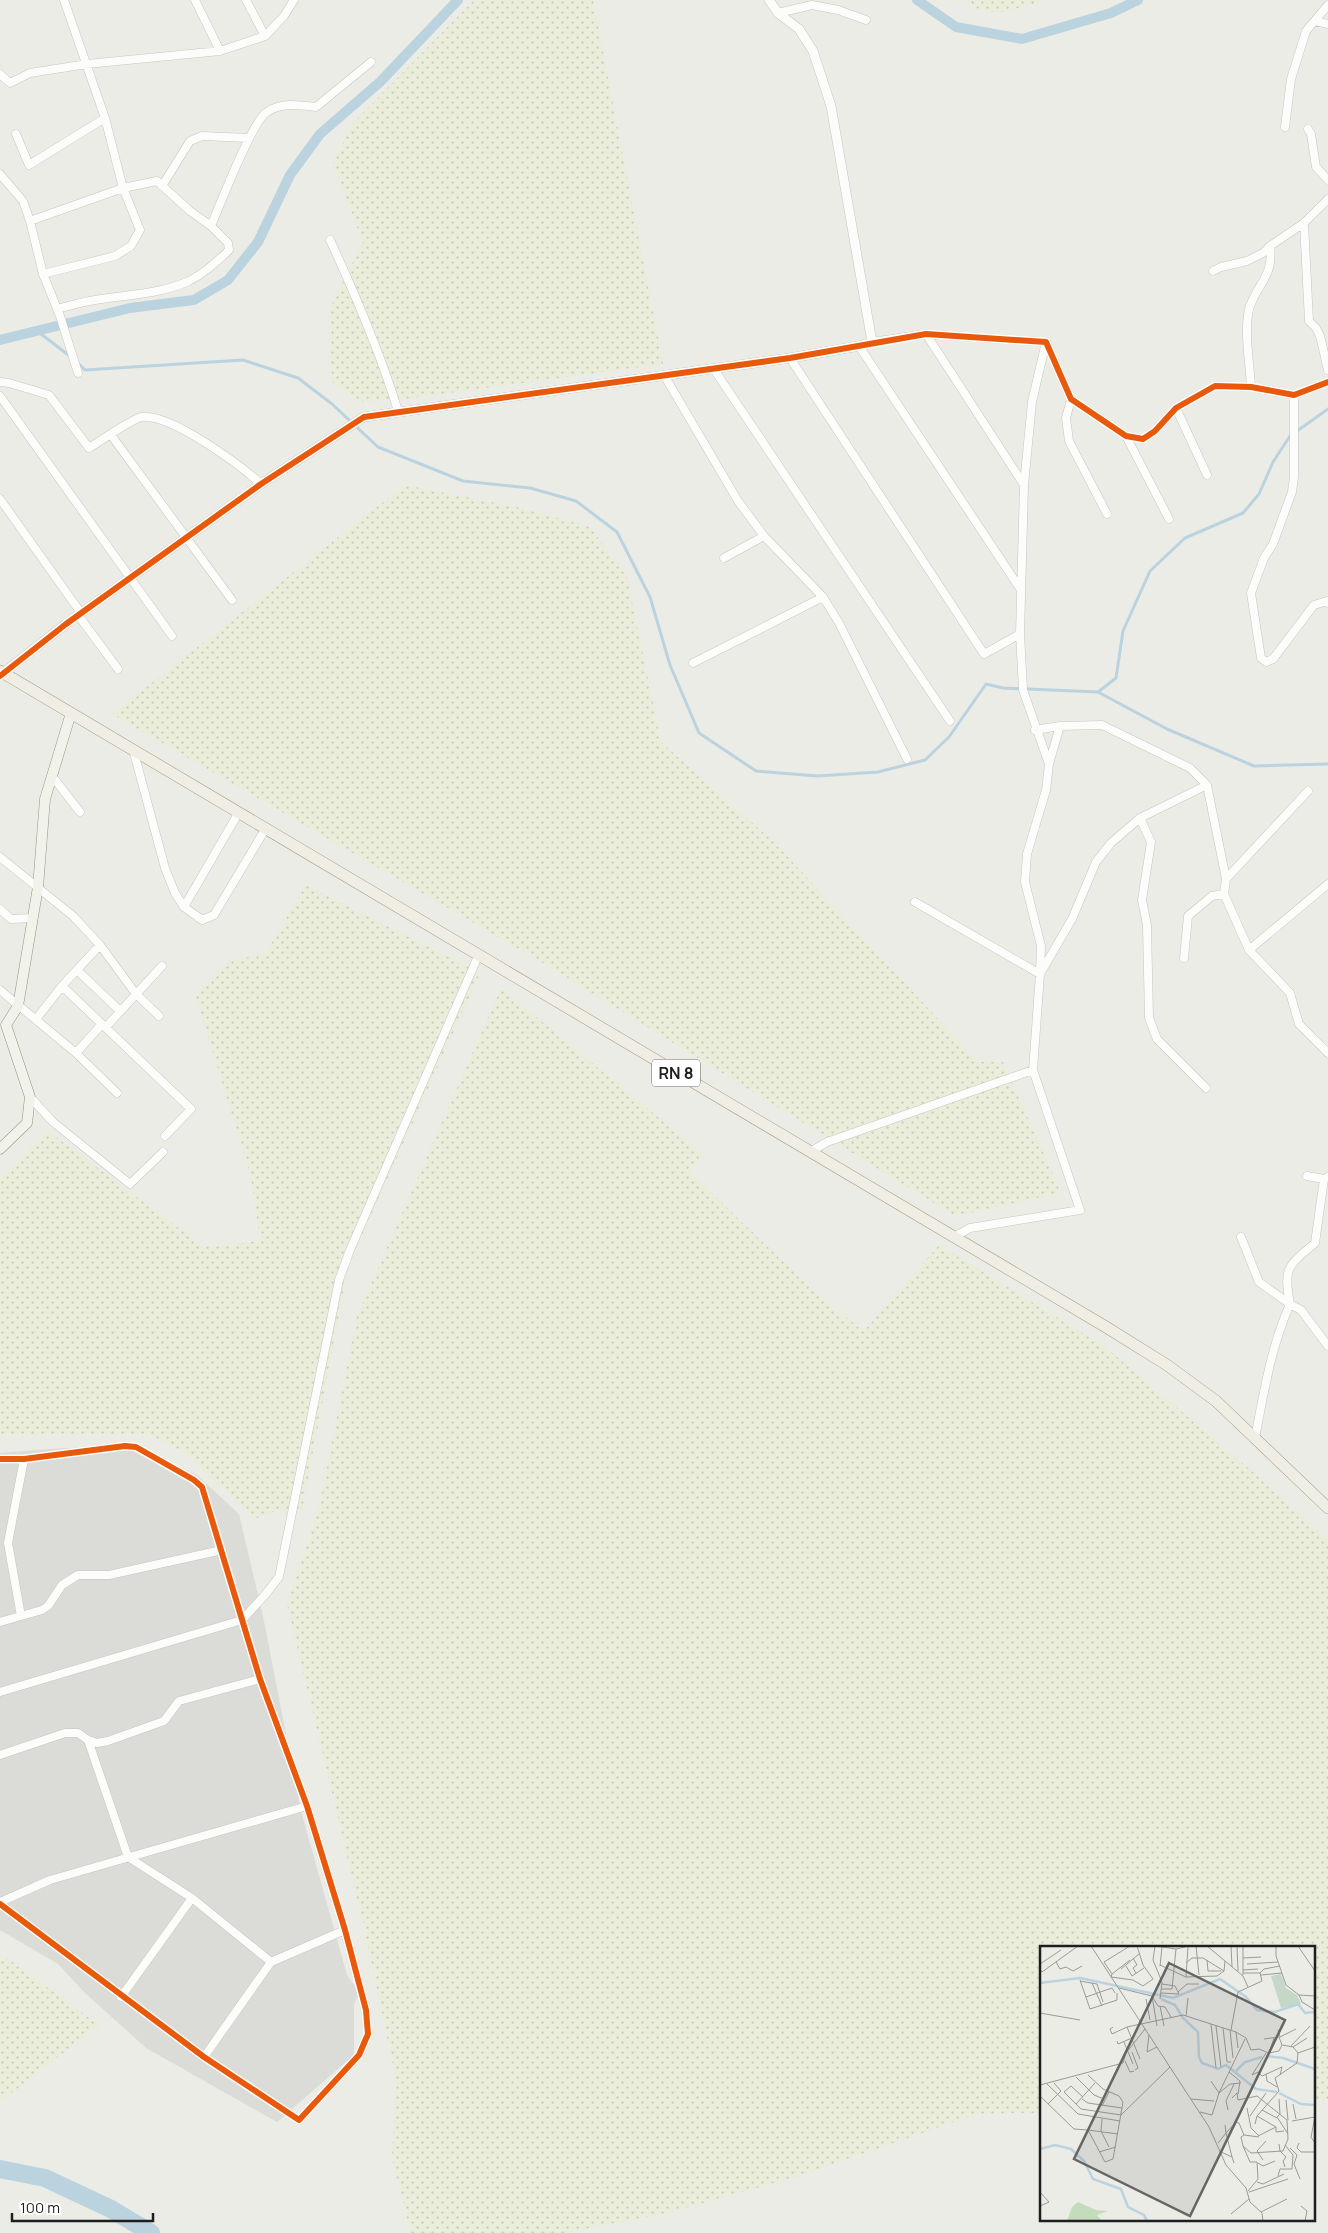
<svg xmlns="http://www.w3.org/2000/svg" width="1328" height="2233" font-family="Manrope,sans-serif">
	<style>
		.residential { fill: #dbdbd8 }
		.farmland { fill: url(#farmland-dots) }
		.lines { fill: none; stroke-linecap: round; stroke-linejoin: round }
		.stream { stroke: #bad3df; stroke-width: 3 }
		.canal { stroke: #bad3df; stroke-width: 10 }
		.river { stroke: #bad3df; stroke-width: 18 }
		.minor-casing { stroke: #c5c5c3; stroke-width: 9 }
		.tertiary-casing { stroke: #c5c5c3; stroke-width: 10 }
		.secondary-casing { stroke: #91967e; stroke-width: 11 }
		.primary-casing { stroke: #a29c83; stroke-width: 12 }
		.minor { stroke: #fcfcfb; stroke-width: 8 }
		.tertiary { stroke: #fcfcfb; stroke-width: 9 }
		.secondary { stroke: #f1f3ea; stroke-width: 10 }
		.primary { stroke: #f0ede4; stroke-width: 11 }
		.cycleway-casing { stroke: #fff; stroke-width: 9 }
		.cycleway { stroke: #e8590c; stroke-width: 6 }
		.labels { text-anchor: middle; stroke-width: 4; stroke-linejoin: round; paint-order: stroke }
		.shield { fill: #fff; stroke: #626262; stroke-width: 1 }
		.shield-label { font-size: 16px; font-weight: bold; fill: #1e1e1e }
		.inset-river { fill: none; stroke: #bad3df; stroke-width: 2.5 }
		.inset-road { fill: none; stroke: #9a9a97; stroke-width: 1 }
		.view { fill: #666664; fill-opacity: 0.15; stroke: #666664; stroke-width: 2.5 }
		.inset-edge { fill: none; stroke: #1e1e1e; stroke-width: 2.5 }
	</style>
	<defs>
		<pattern id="farmland-dots" width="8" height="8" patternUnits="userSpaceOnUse" patternTransform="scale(1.25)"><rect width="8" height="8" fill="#e9edda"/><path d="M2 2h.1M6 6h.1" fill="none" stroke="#c7cbbb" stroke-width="1.8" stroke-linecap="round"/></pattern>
	</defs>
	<rect width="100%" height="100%" fill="#ecece7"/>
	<path class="residential" d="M63 1448 148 1451 197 1475 239 1514 263 1616 301 1811 347 1975 360 1993 354 2004V2055L277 2122 146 2048 85 1993 58 1964 0 1930V1453Z"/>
	<path class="farmland" d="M474 0H593L663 364 397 400 362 402 333 383 329 353 330 308 363 242 333 163 353 123Z
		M968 0H1047L999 13 979 10Z
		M405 485 526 509 590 527 627 577 661 742 774 842 978 1062H1003L1061 1193 955 1216 543 963 112 714Z
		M306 885 480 973 348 1267 302 1510 273 1512 255 1519 184 1452 148 1434 0 1435V1179L48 1131 204 1247 260 1241 251 1177 196 997 226 962 265 954Z
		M501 988 704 1155 690 1172 820 1297 864 1331 939 1245 1104 1346 1253 1472 1328 1540V2100H1314V1947H1042V2113L976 2114 803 2175 667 2213 564 2233H411L392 2159 396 2079 363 1923 287 1604 318 1512 357 1316Z
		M0 1953 99 2025 0 2102Z"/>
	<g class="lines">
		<path class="stream" d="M37 331 71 357
			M78 363 85 370 243 360 298 378 332 404 378 447 463 481 530 488 576 501 617 532 650 597 670 665 699 733 756 771 817 776 878 772 925 760 949 737 986 684 1003 688 1098 692 1167 729 1254 766 1328 764
			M1098 692 1116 678 1123 631 1150 571 1185 538 1243 513 1259 494 1273 462 1290 436 1328 409"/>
		<path class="canal" d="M917 0 956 27 1022 39 1111 13 1138 0
			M0 340 130 308 194 300 228 280 258 242 290 175 320 134 380 82 458 0"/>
		<path class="river" d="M0 2169 45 2178 111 2209 151 2233"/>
		<g class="minor-casing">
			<path id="minor" d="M195 0 220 51
				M246 0 265 36
				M778 13 812 5 838 10 866 20
				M1315 21 1328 24
				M0 74 10 83 30 73 87 64 220 51 265 36 284 16 294 0
				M1285 127 1291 79 1306 31 1328 5
				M1308 129 1311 134 1316 167 1328 180
				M16 134 29 165 105 118
				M0 174 23 201 30 221 43 274 60 316 78 373
				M162 186 190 141 202 136 249 138
				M30 221 123 188 157 181 190 211 211 226 228 243 229 250C217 262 205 273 189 281 161 294 125 295 95 300 82 302 69 306 57 309
				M1304 223 1309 321 1316 328 1320 336 1328 370
				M211 226C220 205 252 121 267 112 282 102 299 105 316 107L371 62
				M330 240C356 296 380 352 398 411
				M1213 271 1221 267 1247 261 1263 253 1270 246 1304 223 1328 199
				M43 274 115 256 131 246 140 230 123 188 105 118 64 0
				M926 334 1024 485
				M872 342 926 334 1046 342 1071 399 1126 436 1143 439 1155 431 1176 408 1215 386 1251 387 1294 395 1328 382
				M859 346 1021 590
				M790 358 984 654 1020 634
				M713 368 950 721
				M664 375 738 501 764 536 823 597 839 623 907 759
				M0 382 9 383 49 395 89 448C99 442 133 418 142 417 171 414 239 464 261 484
				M1251 387C1250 364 1243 328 1250 306 1259 282 1274 275 1270 246
				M1294 395V477L1292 492 1273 544 1264 558 1251 593 1261 658 1266 662 1273 659 1314 605 1327 601 1328 603
				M0 396 172 636
				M1071 399 1066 418 1069 441 1107 514
				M1176 408 1207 475
				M111 435 232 600
				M1126 436 1169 519
				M0 499 81 613
				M724 558 764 536
				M78 615 118 669
				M693 663 823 597
				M1035 730 1060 726 1102 725 1190 768 1207 785 1226 879 1224 894
				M133 749 165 868 175 893 184 907 202 920 214 915 266 828
				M1049 764 1060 726
				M52 776 80 812
				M1140 818 1151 842 1142 900 1147 925 1149 1018 1157 1039 1206 1088
				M0 857 73 916 100 945 136 994 159 1016
				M1226 879 1308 791
				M915 902 1040 974 1041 946 1025 882 1027 854 1046 790 1049 764 1023 690 1020 634 1024 485 1032 402 1046 342
				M184 907 239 812
				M0 909 11 919 33 918
				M1249 950 1290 993 1299 1024 1328 1053
				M1184 958 1188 916 1212 896 1224 894 1249 950 1328 884
				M77 970 120 1011
				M62 986 191 1109 165 1136
				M0 990 76 1053 117 1093
				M37 1018 62 986 100 945
				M106 1027 162 966
				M76 1053 102 1024
				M30 1097 53 1122 130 1184 163 1152
				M810 1152 827 1142 1033 1070
				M1307 1176 1324 1179 1328 1177
				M1324 1179 1315 1243C1288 1266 1283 1267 1290 1304L1301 1310 1328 1346
				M954 1237 970 1228 1080 1210 1033 1070 1040 974 1072 919 1096 862 1111 843 1140 818 1207 785
				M1241 1237 1259 1282 1290 1304C1271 1347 1264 1392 1255 1438
				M0 1459H24L125 1446 136 1447 194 1480 202 1487 260 1679 307 1806 345 1930 366 2010 368 2034 359 2055 299 2120 204 2057 0 1904
				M21 1616 8 1543 24 1459
				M0 1622 42 1610 48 1606 62 1585 78 1575H109L222 1550
				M0 1692 242 1620 265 1595 279 1577 339 1280 350 1250 479 954
				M88 1740 128 1857 192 1898 271 1962
				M0 1755 65 1733H78L88 1740 97 1743 108 1741 164 1721 179 1701 260 1679
				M0 1902 50 1880 307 1806
				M121 1997 192 1898
				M204 2057 271 1962 345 1930"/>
		</g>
		<g class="tertiary-casing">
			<path id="tertiary" d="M3 673 66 624 261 484 364 417 790 358 859 346 872 342 831 106 813 51 799 29 778 13 769 0"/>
		</g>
		<g class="secondary-casing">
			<path id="secondary" d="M0 1149 27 1123 30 1097 6 1025 18 1006 38 887 45 799 71 713"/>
		</g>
		<g class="primary-casing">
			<path id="primary" d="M0 671 1106 1327 1167 1365 1216 1401 1328 1508"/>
		</g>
		<use href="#minor" class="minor"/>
		<use href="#tertiary" class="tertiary"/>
		<use href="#secondary" class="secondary"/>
		<use href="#primary" class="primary"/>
		<g class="cycleway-casing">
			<path id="cycleway" d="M0 676 66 624 261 484 364 417 790 358 926 334 1046 342 1071 399 1126 436 1143 439 1155 431 1176 408 1215 386 1251 387 1294 395 1328 382
				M0 1459H24L125 1446 136 1447 194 1480 202 1487 260 1679 307 1806 345 1930 366 2010 368 2034 359 2055 299 2120 204 2057 0 1904"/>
		</g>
		<use href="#cycleway" class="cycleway"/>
	</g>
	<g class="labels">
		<rect class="shield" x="652" y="1059.5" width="48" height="27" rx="4"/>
		<g class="shield-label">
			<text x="676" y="1079">RN 8</text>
		</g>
	</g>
	<g transform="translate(1040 1946)">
		<rect width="275" height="275" fill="#ecece7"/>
		<path d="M38 256 56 264 68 265 57 269 61 274 73 275H27L32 261Z" fill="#c3dcbc"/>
		<path d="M241 28 246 42 257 49 261 58 241 62 231 30Z" fill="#c5d8c8"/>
		<path class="inset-river" d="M0 37 40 32 133 52 180 33 206 51 217 64 235 66 258 58 265 67 275 66M121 53 135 59 143 72 158 86 159 111 162 117 178 123 186 119 216 143 237 146M226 110 243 112 275 123M196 125 205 116 222 111M239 147 261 158 275 159M0 203 15 199 31 203 44 215 53 233 81 243 88 261 104 269 107 275"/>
		<path class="inset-road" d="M51 0 169 181 186 219 206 242 210 256 222 267 223 275M115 0 113 14 122 36 120 53M116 0 136 3 149 0M156 0 159 29M167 0 203 30 208 41M191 0 192 21M197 0 198 25M203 0V29M236 0V10L246 39 259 49 275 50M258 0 275 25M93 12 97 19 93 22 96 27M203 12 221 11M90 14 72 28 64 16 90 0M167 14 168 25H181M16 16 20 23 26 21 33 25 42 20M146 17 152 12H163L184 25M0 18 21 4M207 18 238 16M120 19 146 31 177 30 184 25 185 15M86 20 92 30 104 22M120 20 122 1M0 23 2 26 38 0M81 23 99 8M203 24 218 23M203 27H220M72 28 71 31 93 34 103 40 113 33 103 19 97 0M221 29 242 27M146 31 148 1M40 34 50 63 77 54V47M40 35 57 38 63 56M52 37 62 60M79 42 112 50 118 60 125 61 131 71M121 43H132L136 3M138 46 147 38H159M121 47 139 48 135 40 122 38M259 49 262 56 275 64M112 50 117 80M46 51 72 42 75 47M106 53 110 74M120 60 124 80M0 67 40 74M146 70 148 52M171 78 176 122M176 80 181 121M73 81 70 83 72 88 87 81M183 82 187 116H191M190 84 193 112M191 84 198 46 222 35 220 27 224 23 240 20M238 84 240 91 256 83M196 86 198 102M109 89 107 106 117 101M224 93 239 91 242 99M77 95 78 98 92 92M84 96 93 118M250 101 270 80M253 101 267 92M92 106 98 122 95 124M226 107 212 129 218 126 222 130 242 121 240 129M229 107 234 92M100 113 87 81 143 69 196 86 206 92 211 104 219 103 229 107 239 105 242 99 253 101 258 107M85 115 90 126 94 125M189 126 200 135 198 148M226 128 227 135 237 141M36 131 54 149 64 153M171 135 179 147 205 93M7 138 38 168 80 175M0 139 83 117 86 107 105 83M0 150 34 183 48 184 65 216 73 213 83 156 79 150 63 143 48 129M43 151 31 140 24 146 41 163 81 169 130 121M192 152 197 147 198 154 217 150 247 174 248 193 243 205 211 207 203 200 201 191 204 189M42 153 48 157 82 162M151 153 174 155M239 153 240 168M246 154 248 174M8 158 21 145 14 137M36 158 55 137M253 158 256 173M62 160 69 146M207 162 211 182 219 190M188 164 186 155 194 138M222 164 237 172M160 166 172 169 179 147 190 138 201 137M240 168 237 171 248 188M210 170 226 147M217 170 236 181V186L244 185M62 173 61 185 69 201M252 175 275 171 271 191 275 197M194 176 199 177 204 189 219 191M215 178 217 170 239 145 235 132 257 117 258 107 275 101M48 184 78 188M218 190 236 181M178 197 186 187 185 179M259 197 257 202 261 206H275M239 198 240 205 246 211 243 215 245 221M245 199 253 209 252 223M203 200 210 216H217L218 233 208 245M250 202 257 209 254 218 260 233M59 206 76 201M181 206 192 211 194 217M192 211 186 187 195 177M223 214 217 205 226 195M218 217 223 220 235 215M238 230 240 223H252M217 236 223 238 244 228M0 246 9 256 0 260M209 246 248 233M261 260 267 265 265 275M221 266 247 253M191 268 209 253"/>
		<path class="view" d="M129 17 245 74 150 270 34 213Z"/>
		<rect width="275" height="275" class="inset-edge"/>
	</g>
	<path d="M12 2213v8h141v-8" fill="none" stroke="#1e1e1e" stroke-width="2.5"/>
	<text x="20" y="2213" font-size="15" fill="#1e1e1e" stroke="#ffffff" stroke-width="4" paint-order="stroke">100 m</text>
</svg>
